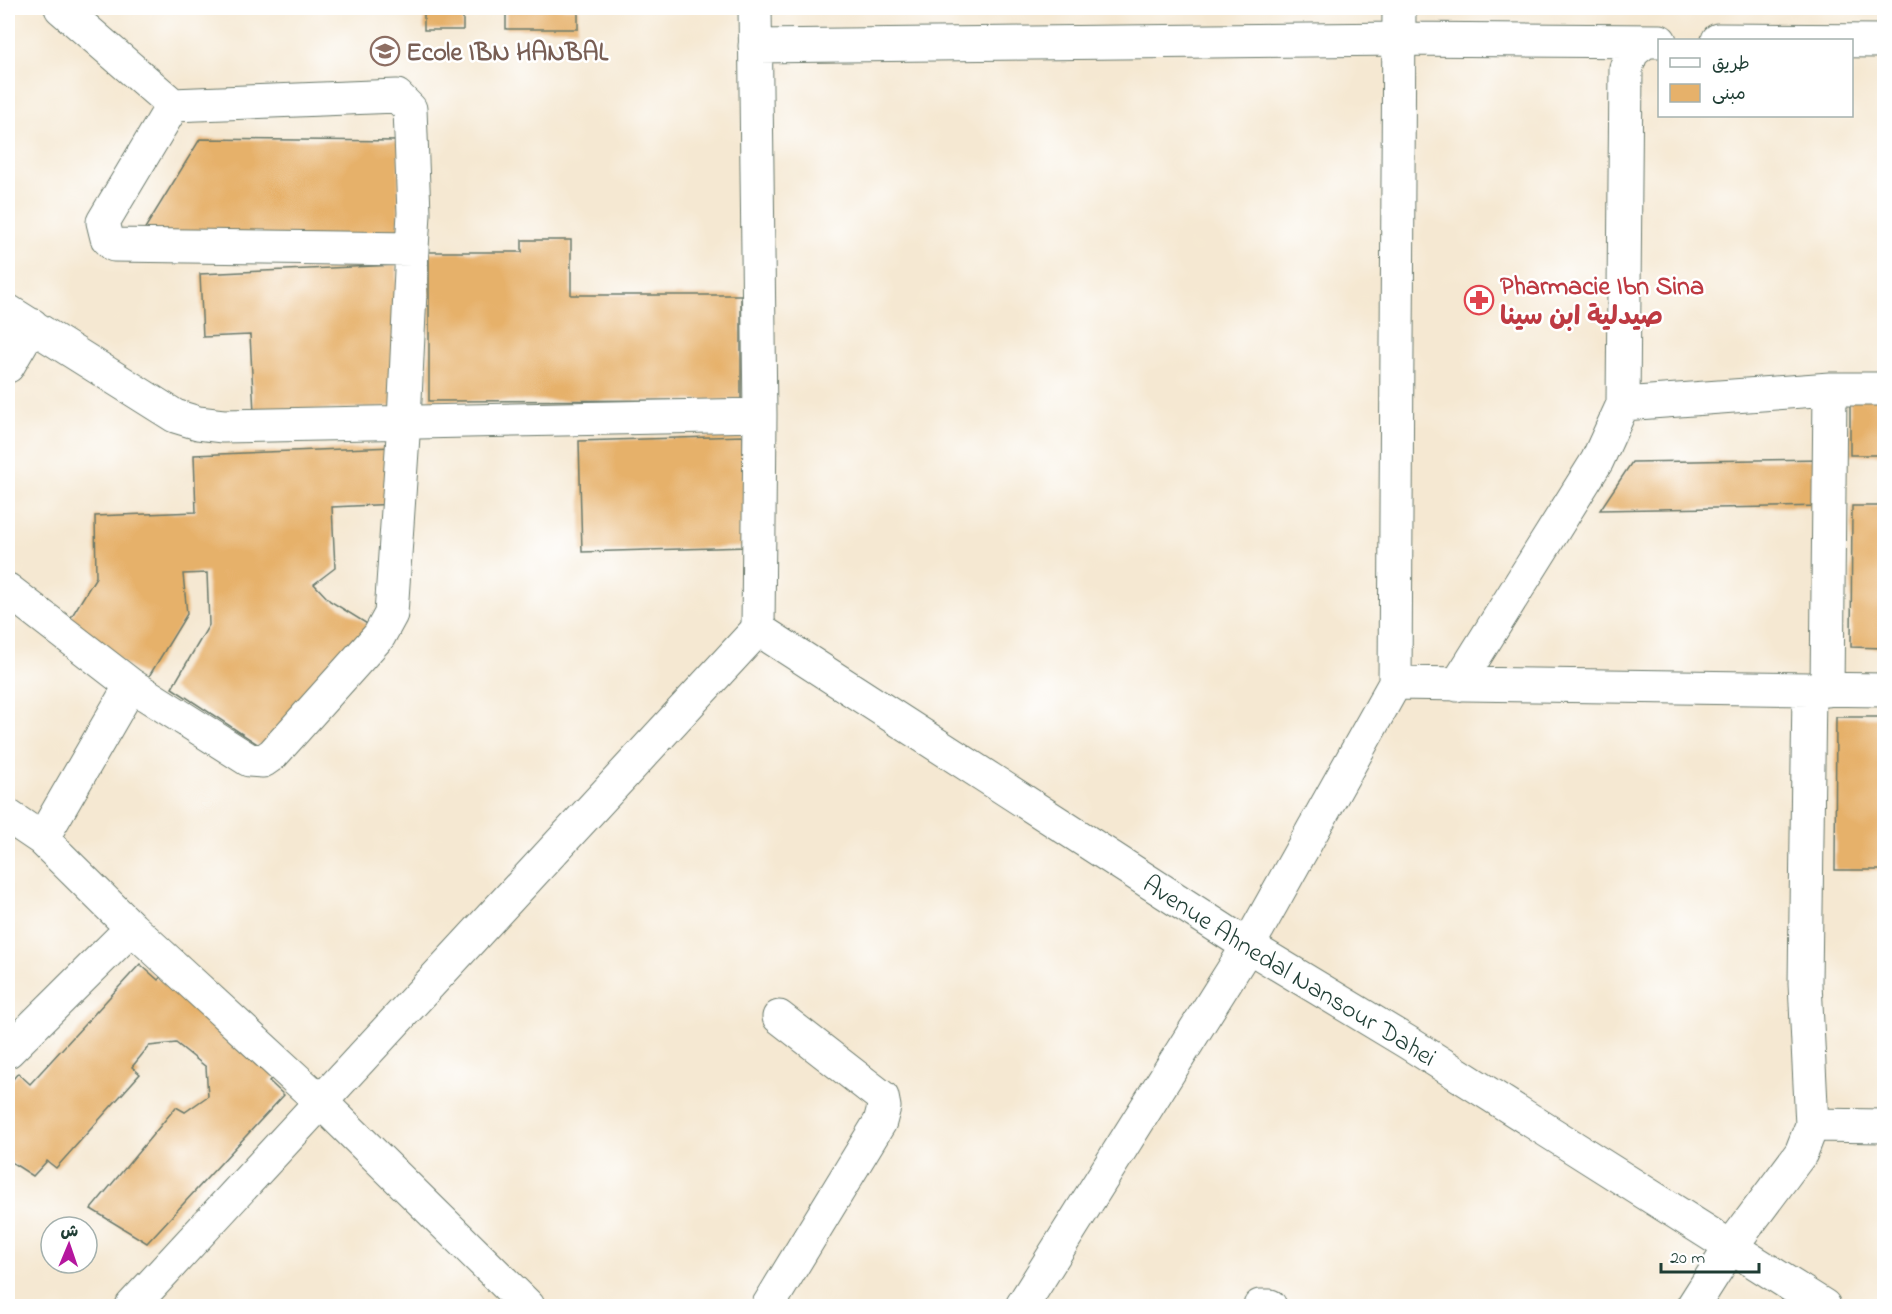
<svg xmlns="http://www.w3.org/2000/svg" width="1892" height="1314" font-family="'Indie Flower','Playpen Sans Arabic',sans-serif">
	<style>
		.building { fill: #e6b16a }
		.lines { fill: none; stroke-linecap: round; stroke-linejoin: round }
		.minor-casing { stroke: #6a796b; stroke-width: 35 }
		.tertiary-casing { stroke: #6a796b; stroke-width: 35 }
		.minor { stroke: #fff; stroke-width: 33 }
		.tertiary { stroke: #fff; stroke-width: 33 }
		.labels { text-anchor: middle; stroke-width: 5; stroke-linejoin: round; paint-order: stroke }
		.education-label { font-size: 26px; font-weight: bold; fill: #785e54; stroke: #fff; text-anchor: start }
		.health-label { font-size: 26px; font-weight: bold; fill: #be3a42; stroke: #fff; text-anchor: start }
		.street-label { font-size: 26px; fill: #1f3d34; stroke: #fff }
	</style>
	<rect width="100%" height="100%" fill="#fff"/>
	<filter id="ink" filterUnits="userSpaceOnUse"><feTurbulence type="fractalNoise" baseFrequency=".0167" numOctaves="2"/><feDisplacementMap in="SourceGraphic" scale="12" xChannelSelector="R" yChannelSelector="G"/><feConvolveMatrix kernelMatrix="1 2 1 2 8 2 1 2 1" color-interpolation-filters="sRGB"/></filter>
	<filter id="wash" filterUnits="userSpaceOnUse"><feTurbulence type="fractalNoise" baseFrequency=".008" numOctaves="4" result="noise"/><feDisplacementMap in="SourceGraphic" scale="24" xChannelSelector="R" yChannelSelector="G"/><feGaussianBlur stdDeviation="1.35" result="paint"/><feColorMatrix in="noise" values="0 0 0 0 0 0 0 0 0 0 0 0 0 0 0 0 0 1.4 0 .05"/><feComposite in="paint" operator="in"/></filter>
	<g filter="url(#wash)">
		<rect width="100%" height="100%" fill="#f5e8d2"/>
		<g id="blocks">
			<path class="building" d="M424 8H463V30H424Z
				M506 8H578V29H506Z
				M200 139 399 141V240L139 238Z
				M522 240H571V295H741V400L429 401V252H522Z
				M396 265 402 406 254 413 250 335 203 337 200 274Z
				M1850 394H1884V455H1850Z
				M743 436 747 547 582 552 579 441Z
				M393 447 395 504 332 507 335 568 314 584 330 601 377 630 268 751 172 688 209 625 207 573 183 574 187 614 148 678 65 627 96 577 95 516 196 512 194 455Z
				M1824 459 1825 506 1600 510 1632 462Z
				M1852 506H1884V648L1851 647Z
				M1836 717H1884V870H1835Z
				M140 964 158 980 171 966 282 1067 269 1081 284 1095 147 1243 91 1209 176 1107 185 1112 208 1096 206 1067 176 1043 149 1046 132 1067 140 1074 56 1168 47 1161 33 1176 8 1160V1085L18 1073 30 1084Z"/>
		</g>
	</g>
	<g filter="url(#ink)">
		<use href="#blocks" fill-opacity="0" stroke="#6a796b" stroke-width="1.5"/>
		<g class="lines">
			<g class="minor-casing">
				<path id="minor" d="M61 8 173 105 397 96 410 109 414 213 412 249
					M755 8 760 415 758 629
					M1718 40 1884 41
					M755 46 1400 39 1660 41
					M8 311 175 416 198 423 223 426 760 415
					M8 366 32 325
					M1623 404 1830 389H1884
					M8 590 131 685 249 760 263 761 273 754 379 636 391 614 404 421 412 249 114 245 107 238 103 222 173 105
					M1395 683 1884 690
					M1457 685 1597 461 1623 404 1626 68 1632 52 1646 41
					M1827 690 1830 389
					M8 816 42 839 132 928 321 1102 528 1306
					M42 839 131 685
					M8 1051 132 928
					M1812 1125 1884 1126
					M768 1306 880 1122 884 1107 882 1097 779 1017
					M1022 1306 1248 946 1395 683 1399 8
					M1260 1306H1270
					M1693 1306 1730 1248 1801 1153 1812 1125 1805 983 1809 690"/>
			</g>
			<g class="tertiary-casing">
				<g id="tertiary">
					<path id="s1" d="M132 1306 758 629 1248 946 1407 1042 1824 1306"/>
				</g>
			</g>
			<use href="#minor" class="minor"/>
			<use href="#tertiary" class="tertiary"/>
		</g>
	</g>
	<defs>
		<g id="school-ring" transform="scale(1.5)"><circle r="9.5" fill="#fff" stroke="#8d6e63" stroke-width="1.5"/><path d="M0-5L7-2L0 1L-7-2ZM-4 1L0 2.5L4 1V4Q0 6-4 4Z" fill="#8d6e63"/></g>
		<g id="pharmacy-ring" transform="scale(1.5)"><circle r="9.5" fill="#fff" stroke="#e0444e" stroke-width="1.5"/><path d="M-2-6h4v4h4v4h-4v4h-4v-4h-4v-4h4Z" fill="#e0444e"/></g>
	</defs>
	<g fill-rule="evenodd">
		<use href="#school-ring" x="385" y="51"/>
		<use href="#pharmacy-ring" x="1479" y="300"/>
	</g>
	<g class="labels">
		<g class="education-label">
			<text x="406" y="60">Ecole IBN HANBAL</text>
		</g>
		<g class="health-label">
			<text x="1500" y="294">Pharmacie Ibn Sina<tspan x="1500" dy="30">صيدلية ابن سينا</tspan></text>
		</g>
		<g class="street-label">
			<text dy="9" stroke="none"><textPath href="#s1" startOffset="1554">Avenue Ahnedal Nansour Dahei</textPath></text>
		</g>
	</g>
	<rect width="1892" height="1314" fill="none" stroke="#fff" stroke-width="30"/>
	<rect x="1658" y="39" width="195" height="78" fill="#ffffff" stroke="#a5b1ae" stroke-width="1.5"/>
	<rect x="1670" y="58" width="30" height="9" fill="#ffffff" stroke="#a5b1ae" stroke-width="1.5"/>
	<text x="1712" y="69" font-size="18" fill="#1f3d34">طريق</text>
	<rect x="1670" y="84" width="30" height="18" fill="#e6b16a" stroke="#a5b1ae" stroke-width="1.5"/>
	<text x="1712" y="99" font-size="18" fill="#1f3d34">مبنى</text>
	<g transform="translate(69 1245) rotate(2)"><circle r="28" fill="#ffffff" stroke="#a5b1ae" stroke-width="1.5"/>
	<path d="M0-4.5L10 22L0 15L-10 22Z" fill="#b5179e"/>
	<text y="-9" font-size="16" font-weight="bold" text-anchor="middle" fill="#1f3d34">ش</text>
	</g>
	<path d="M1661 1263v9h98v-9" fill="none" stroke="#1f3d34" stroke-width="3"/>
	<text x="1670" y="1263" font-size="18" fill="#1f3d34" stroke="#ffffff" stroke-width="4.5" paint-order="stroke">20 m</text>
</svg>
